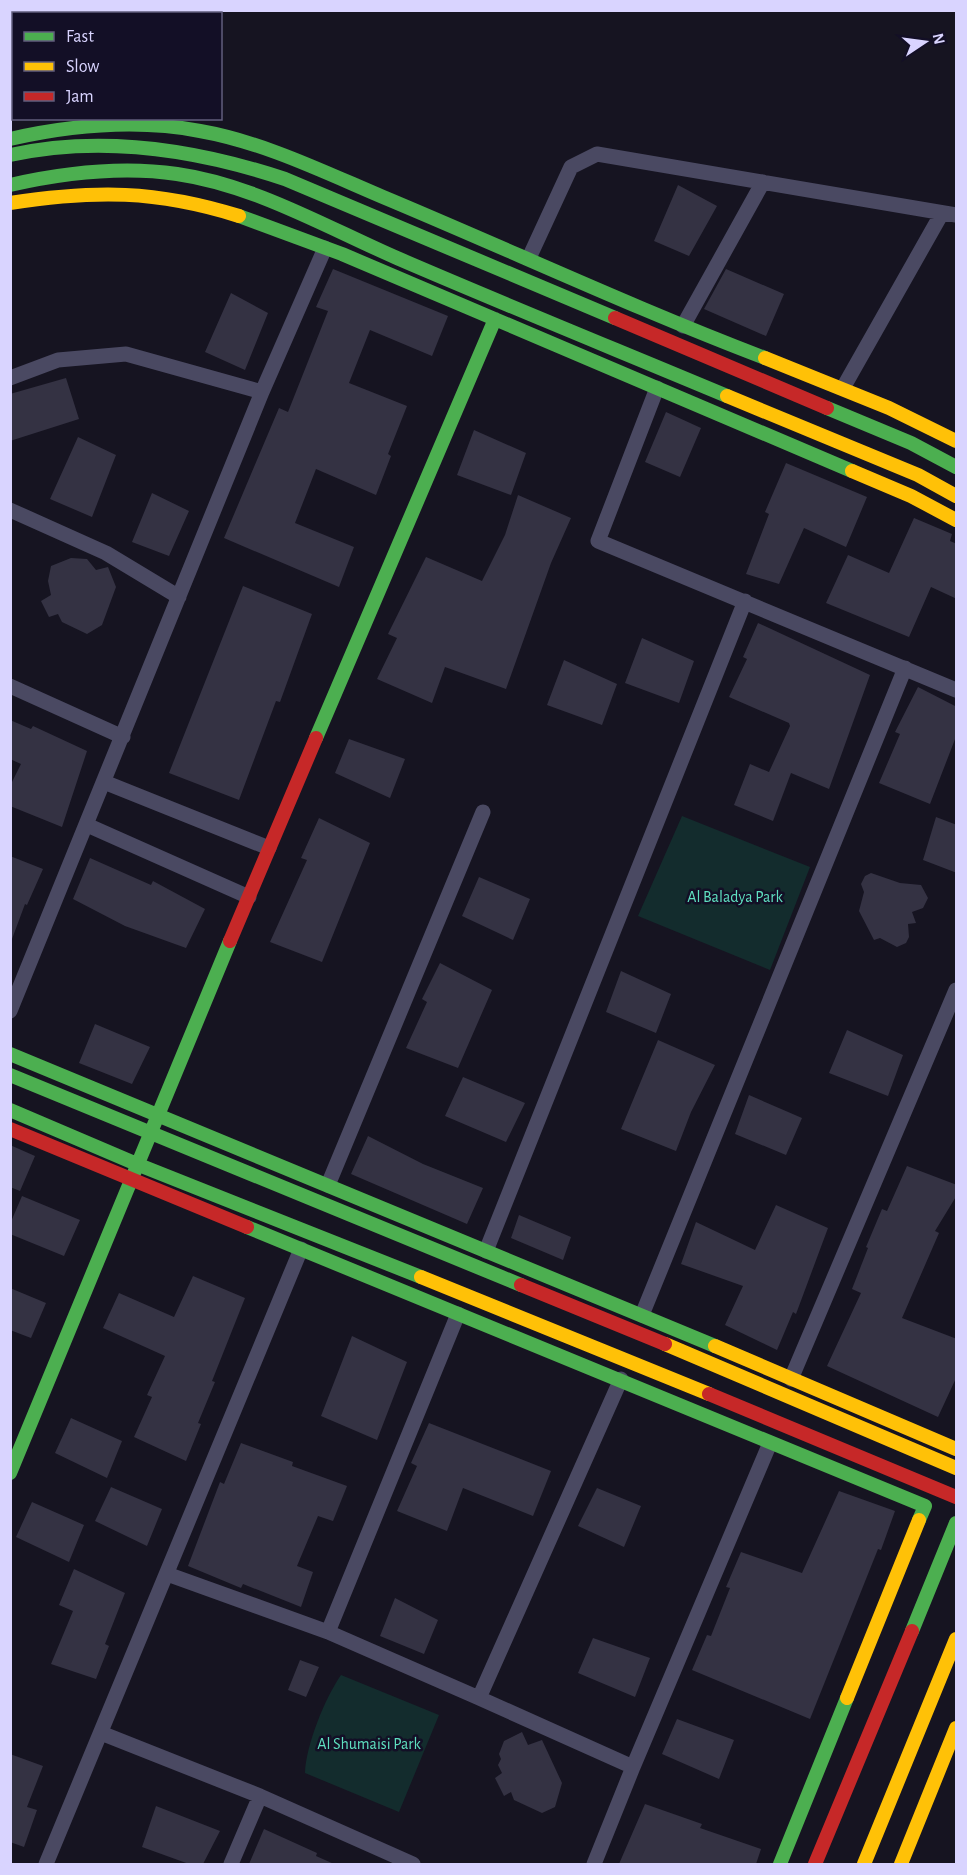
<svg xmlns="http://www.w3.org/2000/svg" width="967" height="1875" font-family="'Alegreya Sans',sans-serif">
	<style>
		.green { fill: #132c2d }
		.building { fill: #343243 }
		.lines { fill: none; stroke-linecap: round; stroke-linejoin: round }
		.street { stroke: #4a4962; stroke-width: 15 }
		.fast { stroke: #4caf50; stroke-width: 14 }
		.slow { stroke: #ffc107; stroke-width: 14 }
		.jam { stroke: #c62828; stroke-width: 14 }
		.labels { text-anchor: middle; stroke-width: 5; stroke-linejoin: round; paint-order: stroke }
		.park-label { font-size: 16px; fill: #5fe0c0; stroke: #130f26 }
	</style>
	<rect width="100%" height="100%" fill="#161421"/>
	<path class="green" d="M682 816 810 867 770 970 638 916Z
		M341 1675 439 1715 399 1812 305 1773C306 1745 325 1698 341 1675Z"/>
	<path class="building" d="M678 185 717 206 689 256 654 241Z
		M333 269 448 316 432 356 370 330 349 383 407 406 388 454 391 456 376 495 316 469 295 523 354 547 339 587 224 538 279 408 288 412 328 311 316 307Z
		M726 269 784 294 766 336 704 309Z
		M231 293 268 313 245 370 205 352Z
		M66 378 79 419 10 441V394Z
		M666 412 701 428 680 477 645 462Z
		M474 430 526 453 511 495 457 475Z
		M78 437 116 455 92 517 50 499Z
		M786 463 867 497 846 547 804 528 779 584 746 574 769 514 765 512Z
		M152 493 189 511 169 556 132 542Z
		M518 495 571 518 551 563 506 689 445 667 432 703 377 679 397 638 388 634 426 557 482 581 505 535Z
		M914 518 952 534 950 541 957 544V599L931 587 909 637 826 603 848 555 889 573Z
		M71 558 87 559 96 570 108 567 116 587 102 625 87 634 62 622 58 614 49 617 41 601 51 595 48 581 51 566Z
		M243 586 312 614 280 702 276 701 239 800 169 773Z
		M758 623 870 675 829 789 791 773 773 821 734 805 750 764 769 772 790 726 789 723 729 697 747 659 743 657Z
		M642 638 694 661 679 703 625 683Z
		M564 660 617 684 602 725 547 705Z
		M918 687 957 707V734L930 804 879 783 900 734 895 732Z
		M10 720 31 729 33 726 87 751 62 827 10 806V786L21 764 10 759Z
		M349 739 405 759 390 798 335 773Z
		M936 817 957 825V873L923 860Z
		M319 818 370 843 322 962 270 942 307 860 301 858Z
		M10 856 43 869 27 905 25 904 12 939Z
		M90 858 151 885 153 881 205 909 186 948 125 926 73 899Z
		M871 873 900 883 921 885 928 898 923 908 912 912 916 923 908 924 909 937 906 943 897 947 880 938 874 940 859 911 864 892 861 884 865 876Z
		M479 877 530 899 513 940 462 916Z
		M440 963 492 990 458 1068 406 1048 427 1002 422 999Z
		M621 971 671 994 656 1033 606 1012Z
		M95 1024 150 1047 132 1084 79 1063Z
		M847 1030 903 1055 888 1096 829 1073Z
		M658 1040 715 1065 691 1112 676 1151 621 1129Z
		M463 1077 525 1103 506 1142 445 1116Z
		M749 1095 802 1118 786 1155 735 1134Z
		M368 1136 423 1164 483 1188 467 1224 351 1174Z
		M10 1145 35 1156 20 1191 10 1187Z
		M907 1166 957 1185V1195L935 1231 939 1233 902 1318 957 1339V1376L938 1417 827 1366 861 1293 852 1289 868 1248 866 1247 882 1209 887 1211Z
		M22 1196 80 1220 64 1256 10 1234V1224Z
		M776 1205 828 1228 796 1314 793 1312 777 1350 725 1325 743 1286 681 1264 696 1222 755 1250Z
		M519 1215 571 1237 563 1260 511 1238Z
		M193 1276 245 1298 212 1381 215 1382 198 1423 201 1424 186 1461 134 1437 152 1397 147 1395 165 1356 103 1328 119 1293 174 1317Z
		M10 1288 46 1303 31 1338 10 1330Z
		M352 1336 407 1362 377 1440 321 1416Z
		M71 1418 122 1441 107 1478 55 1453Z
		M429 1423 551 1471 533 1516 463 1488 447 1531 397 1511 417 1466 411 1463Z
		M241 1443 293 1462 292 1466 347 1486 333 1521 318 1516 297 1566 313 1572 301 1607 243 1584 241 1588 188 1566 220 1482 224 1484Z
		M111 1487 162 1509 147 1546 95 1521Z
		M597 1488 641 1506 624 1547 578 1526Z
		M839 1491 895 1511 881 1550 878 1549 810 1719 692 1670 707 1635 711 1636 730 1588 726 1587 741 1552 802 1573Z
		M32 1502 84 1525 69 1562 16 1537Z
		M74 1569 125 1593 105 1644 109 1646 96 1679 51 1664 73 1611 59 1605Z
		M395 1598 438 1620 424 1654 380 1636Z
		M593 1638 650 1658 635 1697 578 1673Z
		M300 1660 319 1667 306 1697 288 1690Z
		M677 1719 734 1740 719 1779 662 1754Z
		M522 1732 528 1745 542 1740 562 1783 555 1807 542 1813 514 1800 511 1792 504 1796 495 1778 502 1773 498 1765 501 1759 499 1754 504 1741Z
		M10 1754 43 1766 27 1807 37 1810 24 1847 10 1842Z
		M645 1804 702 1824 700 1828 761 1849 756 1864H619Z
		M156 1806 220 1831 203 1864H189L142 1847Z
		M264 1829 317 1853 316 1856 334 1864H249Z"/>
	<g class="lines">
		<path class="street" d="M529 258 571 167 597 154 956 215
			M683 326 763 182
			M10 378 58 360 126 354 262 392
			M657 388 598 541 956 690
			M843 388 942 213
			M10 510 106 553 179 597
			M10 686 123 737
			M104 782 269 848
			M87 825 249 897
			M10 1011 262 392 325 248
			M328 1185 483 812
			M486 1251 745 601
			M458 1314 328 1632 479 1698
			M642 1315 905 668
			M621 1379 479 1698 633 1767 770 1443
			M791 1379 956 990
			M167 1574 328 1632
			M101 1733 260 1796
			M46 1864 301 1249
			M231 1864 260 1796 413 1864
			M594 1864 633 1767"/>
		<path class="fast" d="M10 139C72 125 137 119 200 131 263 142 324 172 383 197 510 250 636 309 765 358
			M10 155C101 135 198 150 285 179L615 318
			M10 185C63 173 122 166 177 174 254 185 326 227 397 258 506 305 617 350 727 396
			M239 216 342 254 852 471
			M827 408 911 443 956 467
			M316 738 495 319
			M10 1054 715 1346
			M10 1075 521 1285
			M10 1110 139 1165 421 1277
			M247 1227 925 1506 919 1520
			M10 1473 230 941
			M912 1631 956 1523
			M780 1864 847 1698"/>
		<path class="slow" d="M10 203C95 190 156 190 239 216
			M765 358 889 408 956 441
			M727 396 918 475 956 496
			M852 471 911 496 956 520
			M421 1277 709 1394
			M665 1344 956 1468
			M715 1346 956 1449
			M847 1698 919 1520
			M864 1864 956 1639
			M901 1864 956 1728"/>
		<path class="jam" d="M615 318 827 408
			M230 941 316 738
			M10 1129 247 1227
			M521 1285 665 1344
			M709 1394 956 1497
			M815 1864 912 1631"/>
	</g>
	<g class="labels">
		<g class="park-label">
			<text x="735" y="902">Al Baladya Park</text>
			<text x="369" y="1749">Al Shumaisi Park</text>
		</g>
	</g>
	<rect width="967" height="1875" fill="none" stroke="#d9d4ff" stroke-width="24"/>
	<rect x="12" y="12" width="210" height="108" fill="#130f26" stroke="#625e7d" stroke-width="1.5"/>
	<rect x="24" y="32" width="30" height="9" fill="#4caf50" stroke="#625e7d" stroke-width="1.5"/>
	<text x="66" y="42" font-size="18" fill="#d9d4ff">Fast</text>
	<rect x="24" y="62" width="30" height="9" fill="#ffc107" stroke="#625e7d" stroke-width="1.5"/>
	<text x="66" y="72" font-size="18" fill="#d9d4ff">Slow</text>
	<rect x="24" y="92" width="30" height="9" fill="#c62828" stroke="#625e7d" stroke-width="1.5"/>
	<text x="66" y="102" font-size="18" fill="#d9d4ff">Jam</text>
	<g transform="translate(925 42) rotate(77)" stroke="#130f26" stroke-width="4.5" paint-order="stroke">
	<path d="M0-4.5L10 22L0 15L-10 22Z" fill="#d9d4ff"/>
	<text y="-9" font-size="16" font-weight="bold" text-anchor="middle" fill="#d9d4ff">N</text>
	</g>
</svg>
